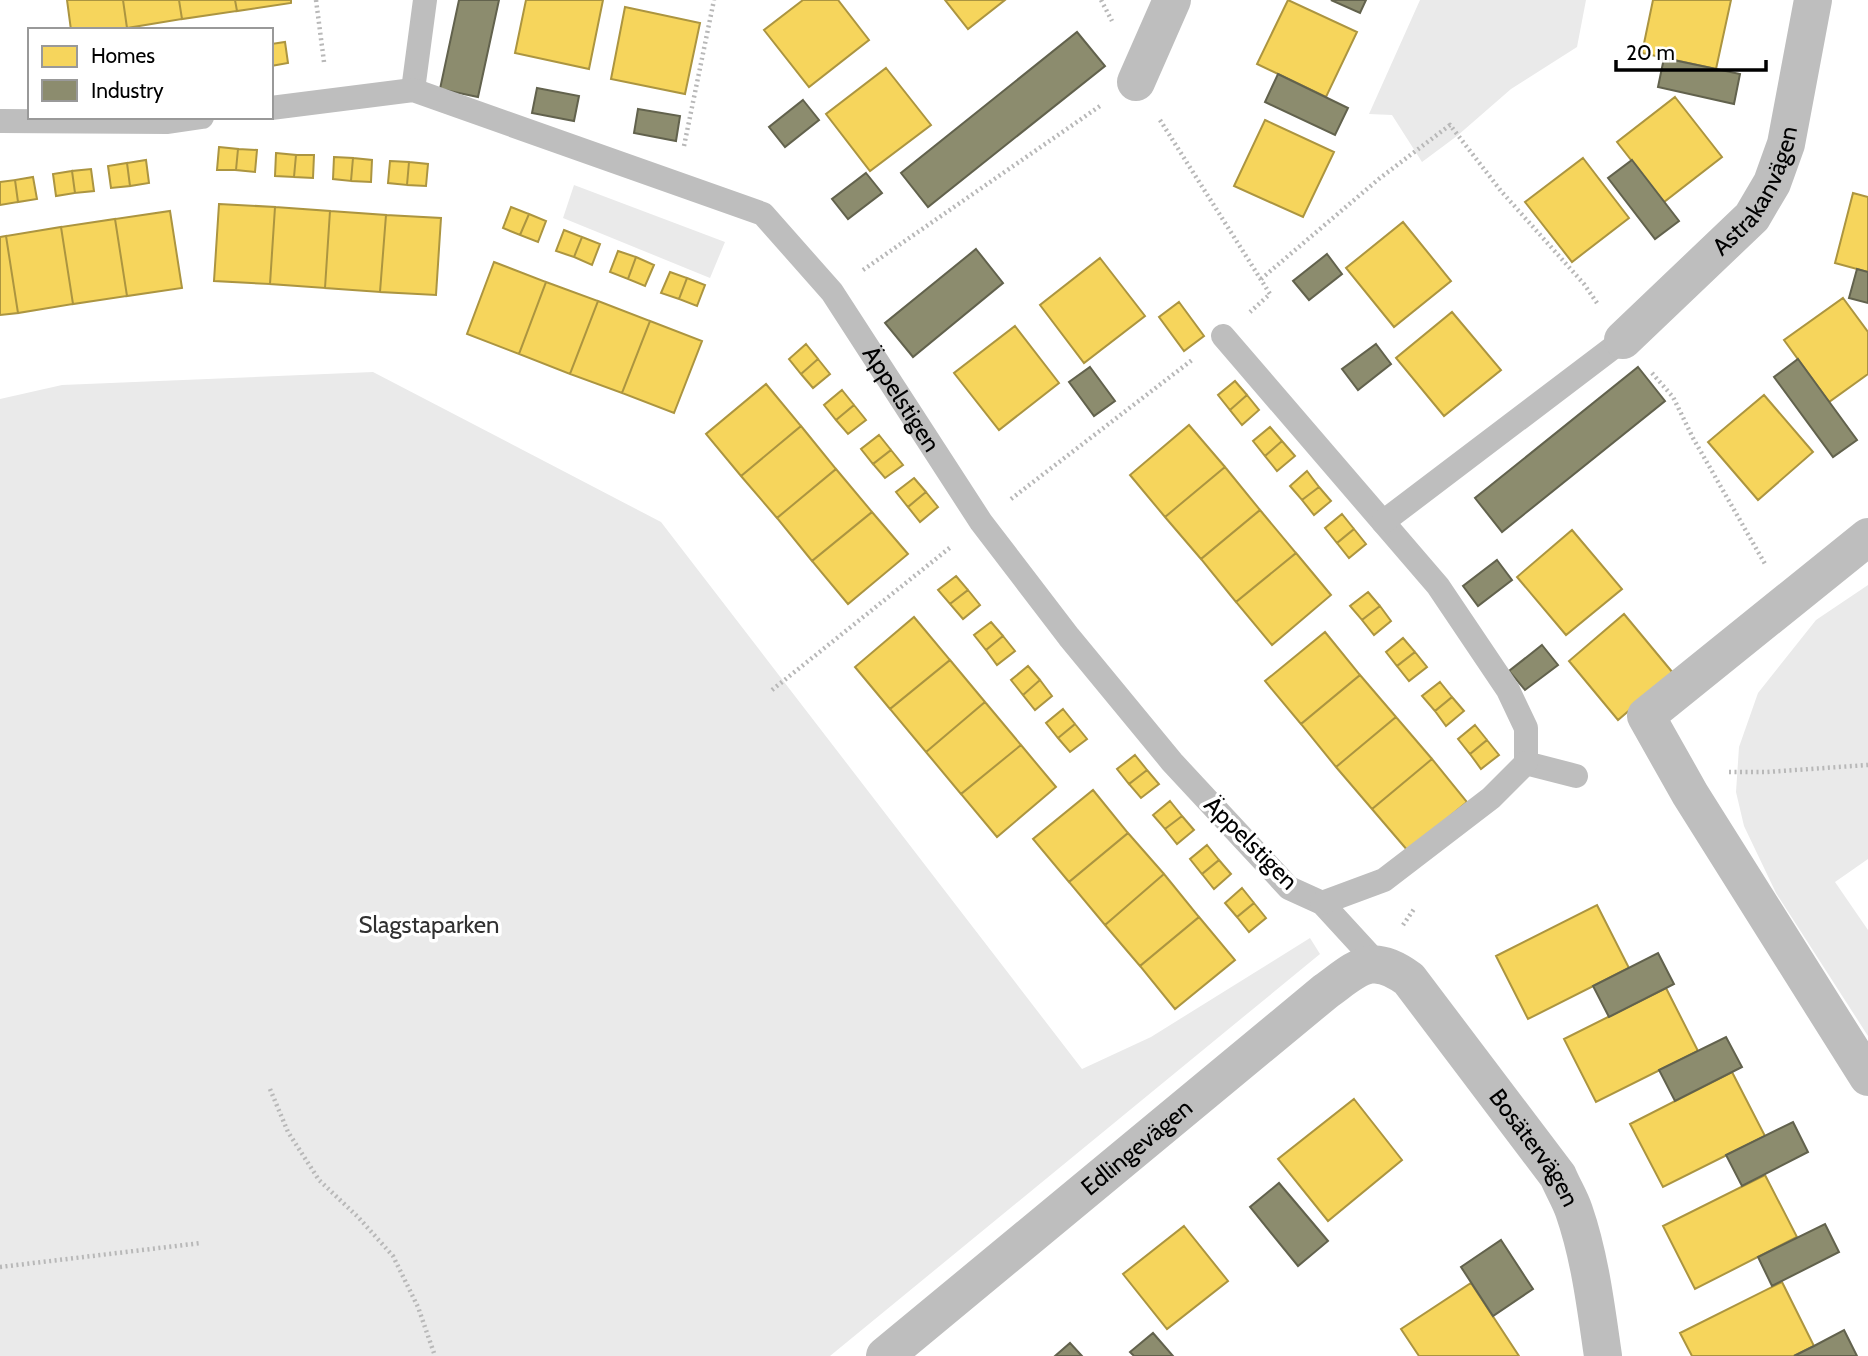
<svg xmlns="http://www.w3.org/2000/svg" width="1868" height="1356" font-family="Cabin,sans-serif">
	<style>
		.green { fill: #eaeaea }
		.homes { fill: #f6d55c; stroke: #ac9540; stroke-width: 2 }
		.industry { fill: #8c8c6e; stroke: #62624d; stroke-width: 2 }
		.lines { fill: none; stroke-linecap: round; stroke-linejoin: round }
		.path { stroke: #b8b8b8; stroke-width: 4.5; stroke-dasharray: 2 3.5; stroke-linecap: butt }
		.service { stroke: #bebebe; stroke-width: 24 }
		.minor { stroke: #bebebe; stroke-width: 38 }
		.labels { text-anchor: middle; stroke-width: 7; stroke-linejoin: round; paint-order: stroke }
		.street-label { font-size: 24px; fill: #000; stroke: #fff }
		.park-label { font-size: 24px; fill: #303030; stroke: #fff }
	</style>
	<rect width="100%" height="100%" fill="#fff"/>
	<path class="green" d="M1420 0H1586L1577 47 1511 89 1457 136 1422 162 1392 115 1369 114Z
		M574 185 725 242 710 278 563 218Z
		M373 372 661 522 1082 1069 1151 1037 1310 938 1320 954 830 1356H0V399L62 385Z
		M1868 585V859L1835 882 1868 930V1036L1776 893 1744 826 1736 792 1739 747 1758 693 1816 620Z"/>
	<path class="homes" d="M67 0H123L127 28 111 30H71Z
		M123 0H179L182 19 127 28Z
		M179 0H235L237 11 182 19Z
		M235 0H291V3L237 11Z
		M526 0H603L589 69 515 53Z
		M803 0H838L869 40 809 87 764 30Z
		M945 0H1005L968 29Z
		M1288 0 1357 32 1326 97 1257 64Z
		M1653 0H1731L1716 69 1642 53Z
		M625 7 700 23 685 94 611 79Z
		M285 42 288 63 271 66V44Z
		M886 68 931 125 870 171 826 114Z
		M1675 97 1722 157 1664 202 1617 142Z
		M1265 120 1334 152 1303 217 1234 186Z
		M219 147 238 149 236 170H217Z
		M238 149 257 150 255 172 236 170Z
		M276 153 296 155 294 177 275 176Z
		M296 155H314L313 178 294 177Z
		M334 157 353 158 351 181 333 179Z
		M353 158 372 160 371 182 351 181Z
		M1583 158 1629 218 1572 262 1525 202Z
		M146 160 149 183 130 186 127 163Z
		M390 161 409 162 407 185 388 183Z
		M409 162 428 164 426 186 407 185Z
		M127 163 130 186 111 188 108 166Z
		M91 169 94 191 75 193 72 171Z
		M72 171 75 193 56 196 53 174Z
		M33 177 37 199 18 202 15 180Z
		M15 180 18 202 0 205V182Z
		M1853 193 1868 197V272L1835 263Z
		M219 204 275 207 270 284 214 281Z
		M275 207 330 211 325 288 270 284Z
		M511 207 529 214 520 235 503 228Z
		M170 211 182 288 127 296 115 219Z
		M330 211 386 215 380 292 325 288Z
		M529 214 546 221 538 242 520 235Z
		M386 215 441 218 436 295 380 292Z
		M115 219 127 296 73 304 61 227Z
		M1403 222 1451 281 1394 327 1346 268Z
		M61 227 73 304 18 313 6 236Z
		M564 230 582 237 574 257 556 251Z
		M6 236 18 313 0 315V237Z
		M582 237 600 244 592 265 574 257Z
		M618 251 636 257 628 279 610 272Z
		M636 257 654 265 645 286 628 279Z
		M1100 258 1145 316 1084 363 1040 305Z
		M494 262 546 282 519 354 467 334Z
		M670 272 687 278 679 299 661 293Z
		M687 278 705 285 697 306 679 299Z
		M546 282 598 301 570 374 519 354Z
		M1843 298 1868 332V374L1829 402 1784 340Z
		M598 301 650 321 622 393 570 374Z
		M1179 302 1204 336 1184 351 1159 317Z
		M1452 312 1501 370 1444 416 1396 358Z
		M650 321 702 341 674 413 622 393Z
		M1015 326 1059 383 999 430 954 373Z
		M806 344 818 359 801 374 789 359Z
		M818 359 830 374 813 388 801 374Z
		M1235 381 1247 395 1230 410 1218 395Z
		M766 384 801 426 741 476 706 434Z
		M842 390 854 405 836 420 824 405Z
		M1247 395 1259 410 1242 425 1230 410Z
		M1764 395 1813 452 1758 500 1708 442Z
		M854 405 866 420 848 434 836 420Z
		M1189 425 1225 467 1165 517 1130 475Z
		M801 426 836 469 777 518 741 476Z
		M1270 427 1282 441 1265 456 1253 441Z
		M879 435 891 450 873 464 861 449Z
		M1282 441 1295 456 1277 471 1265 456Z
		M891 450 903 465 885 478 873 464Z
		M1225 467 1260 510 1201 559 1165 517Z
		M836 469 872 512 812 561 777 518Z
		M1307 471 1319 487 1302 500 1290 486Z
		M914 478 926 492 908 507 896 492Z
		M1319 487 1331 501 1314 515 1302 500Z
		M926 492 938 507 920 522 908 507Z
		M1260 510 1296 553 1236 602 1201 559Z
		M872 512 908 554 848 604 812 561Z
		M1342 514 1354 529 1337 543 1325 528Z
		M1354 529 1366 544 1349 558 1337 543Z
		M1572 530 1622 589 1566 635 1517 577Z
		M1296 553 1331 595 1272 645 1236 602Z
		M956 576 968 590 950 604 938 590Z
		M968 590 980 605 963 619 950 604Z
		M1368 592 1380 606 1362 620 1350 606Z
		M1380 606 1391 621 1374 635 1362 620Z
		M1624 614 1673 673 1618 720 1569 661Z
		M914 617 950 660 890 709 855 667Z
		M991 622 1003 636 986 650 974 635Z
		M1325 632 1360 675 1301 724 1265 681Z
		M1003 636 1015 651 997 665 986 650Z
		M1403 638 1415 652 1397 666 1386 652Z
		M1415 652 1427 667 1409 681 1397 666Z
		M950 660 985 702 926 752 890 709Z
		M1028 666 1040 680 1023 695 1011 680Z
		M1360 675 1396 717 1336 767 1301 724Z
		M1040 680 1052 696 1035 710 1023 695Z
		M1440 682 1452 697 1435 711 1422 696Z
		M1452 697 1464 711 1446 726 1435 711Z
		M985 702 1021 745 961 794 926 752Z
		M1063 709 1075 724 1058 738 1046 723Z
		M1396 717 1432 759 1372 809 1336 767Z
		M1075 724 1087 739 1070 752 1058 738Z
		M1475 725 1487 740 1470 754 1458 739Z
		M1487 740 1499 755 1481 769 1470 754Z
		M1021 745 1056 787 997 837 961 794Z
		M1135 755 1147 770 1129 784 1117 769Z
		M1432 759 1467 802 1408 851 1372 809Z
		M1147 770 1159 784 1141 798 1129 784Z
		M1093 790 1128 833 1069 882 1033 839Z
		M1170 801 1182 816 1165 829 1153 815Z
		M1182 816 1194 830 1177 844 1165 829Z
		M1128 833 1164 874 1105 925 1069 882Z
		M1207 845 1219 860 1202 874 1190 859Z
		M1219 860 1231 874 1214 889 1202 874Z
		M1164 874 1199 917 1140 966 1105 925Z
		M1242 888 1254 903 1237 917 1225 903Z
		M1254 903 1266 918 1249 932 1237 917Z
		M1597 905 1629 968 1528 1019 1496 956Z
		M1199 917 1235 960 1175 1009 1140 966Z
		M1666 988 1698 1051 1596 1102 1564 1039Z
		M1732 1072 1765 1136 1663 1187 1630 1124Z
		M1354 1099 1402 1160 1328 1221 1278 1159Z
		M1765 1175 1797 1237 1695 1289 1663 1226Z
		M1184 1226 1228 1281 1167 1329 1123 1274Z
		M1782 1282 1814 1346 1794 1356H1692L1680 1333Z
		M1471 1283 1519 1356H1419L1401 1329Z"/>
	<path class="industry" d="M459 0H499L478 97 440 89Z
		M1331 0H1366L1360 13Z
		M1077 32 1105 66 928 207 901 173Z
		M1664 58 1740 74 1734 104 1658 87Z
		M1278 74 1348 108 1335 135 1265 102Z
		M537 88 579 96 574 121 532 113Z
		M803 100 819 120 785 147 769 127Z
		M638 109 680 116 676 141 634 133Z
		M1632 160 1679 221 1655 239 1608 178Z
		M866 173 882 193 848 219 832 199Z
		M976 249 1003 283 913 357 885 323Z
		M1327 254 1342 274 1309 300 1293 281Z
		M1857 269 1868 272V303L1849 298Z
		M1376 344 1391 364 1358 390 1342 369Z
		M1798 359 1857 440 1833 457 1774 377Z
		M1090 367 1115 401 1094 416 1069 382Z
		M1638 367 1665 401 1502 532 1475 498Z
		M1497 560 1512 580 1478 606 1463 586Z
		M1542 645 1558 665 1525 690 1509 671Z
		M1658 953 1674 984 1609 1017 1593 986Z
		M1726 1037 1742 1067 1675 1101 1659 1070Z
		M1793 1122 1808 1152 1742 1186 1726 1155Z
		M1279 1183 1328 1241 1298 1266 1250 1207Z
		M1825 1224 1839 1252 1772 1286 1758 1257Z
		M1501 1240 1533 1289 1493 1316 1461 1267Z
		M1844 1330 1857 1356H1794L1814 1346Z
		M1153 1333 1173 1356H1134L1130 1352Z
		M1070 1343 1082 1356H1055Z"/>
	<g class="lines">
		<path class="path" d="M316 0 324 62
			M1101 0 1112 21
			M1160 120 1270 294 1250 312
			M684 146 714 0
			M863 270 1100 106
			M1261 279 1380 178 1450 125 1501 191 1584 284 1597 303
			M1652 373 1673 397 1693 438 1765 564
			M1011 499 1192 360
			M772 690 952 546
			M1729 772H1766L1868 765
			M1403 925 1414 909
			M270 1089 288 1132 319 1180 358 1217 393 1256 418 1307 435 1356
			M0 1267 201 1243"/>
		<g class="service">
			<path d="M413 90 425 0"/>
			<path id="s1" d="M271 108 413 90 763 214 832 292 981 522 1069 637 1172 762 1289 888 1322 903 1378 964"/>
			<path d="M0 121 168 122 202 117"/>
			<path d="M1223 336 1438 586 1508 690 1526 728V763L1576 776"/>
			<path d="M1383 522 1623 340"/>
			<path d="M1322 903 1384 880 1491 798 1526 763"/>
		</g>
		<g class="minor">
			<path d="M1136 82 1172 0"/>
			<path id="s2" d="M1623 340 1752 217 1772 183 1786 144 1813 0"/>
			<path d="M1868 537 1646 716 1690 794 1868 1077"/>
			<path id="s3" d="M885 1356 1326 991C1358 968 1371 951 1409 979L1558 1176C1563 1188 1570 1199 1574 1211 1590 1257 1596 1308 1603 1356"/>
		</g>
	</g>
	<g class="labels">
		<g class="street-label">
			<text dy="8" stroke="none"><textPath href="#s2" startOffset="203">Astrakanvägen</textPath></text>
			<text dy="8" stroke="none"><textPath href="#s1" startOffset="746">Äppelstigen</textPath></text>
			<text transform="translate(1251 843) rotate(45)" y="8">Äppelstigen</text>
			<text dy="8" stroke="none"><textPath href="#s3" startOffset="327">Edlingevägen</textPath></text>
			<text dy="8" stroke="none"><textPath href="#s3" startOffset="877">Bosätervägen</textPath></text>
		</g>
		<g class="park-label">
			<text x="429" y="933">Slagstaparken</text>
		</g>
	</g>
	<rect x="28" y="28" width="245" height="91" fill="#ffffff" stroke="#999999" stroke-width="2"/>
	<rect x="42" y="46" width="35" height="21" fill="#f6d55c" stroke="#999999" stroke-width="2"/>
	<text x="91" y="63" font-size="21" fill="#000000">Homes</text>
	<rect x="42" y="80" width="35" height="21" fill="#8c8c6e" stroke="#999999" stroke-width="2"/>
	<text x="91" y="98" font-size="21" fill="#000000">Industry</text>
	<path d="M1616 60v10h150v-10" fill="none" stroke="#000000" stroke-width="3.5"/>
	<text x="1626" y="60" font-size="21" fill="#000000" stroke="#ffffff" stroke-width="5" paint-order="stroke">20 m</text>
</svg>
